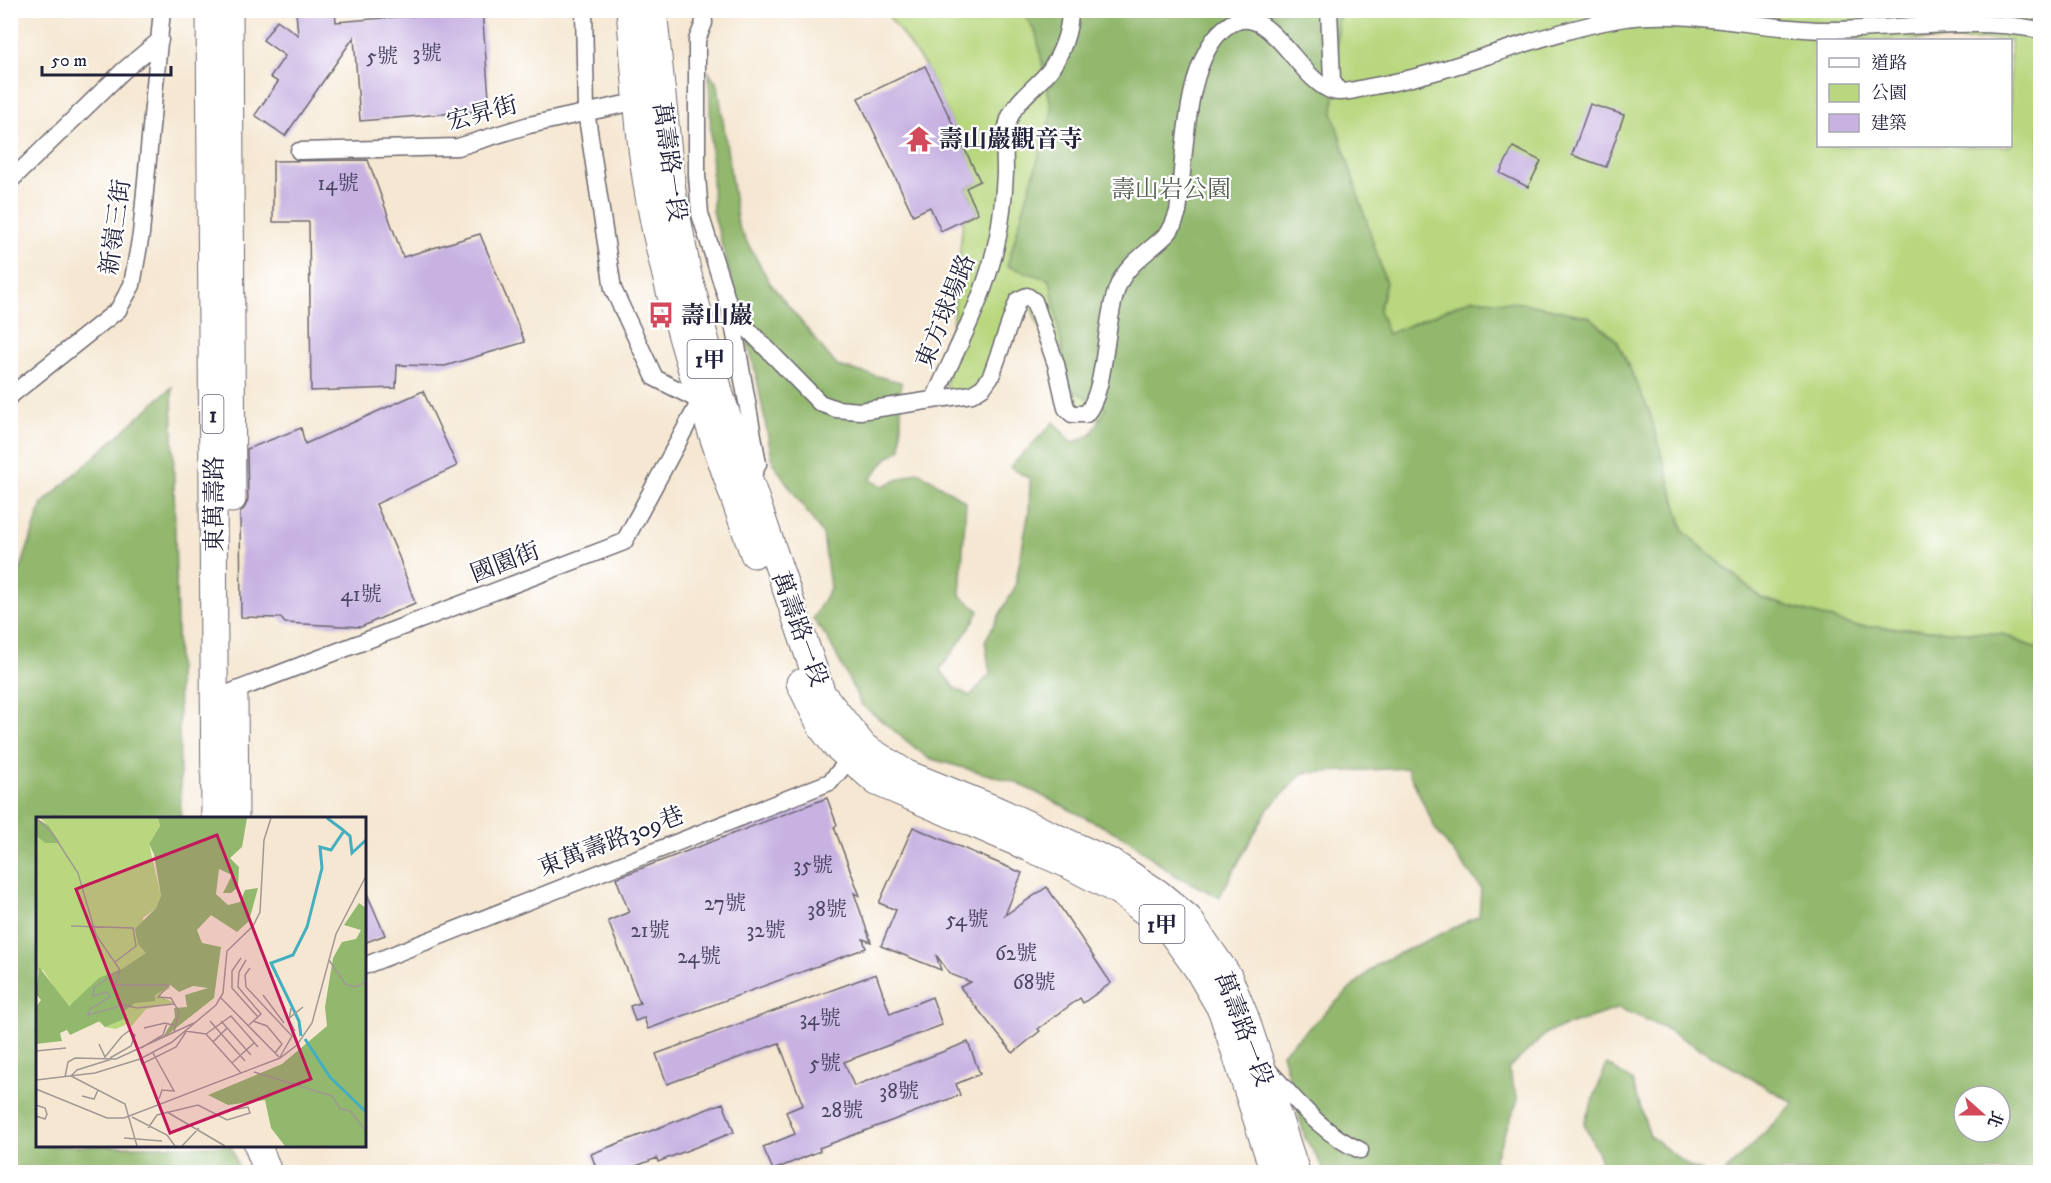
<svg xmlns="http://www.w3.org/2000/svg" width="2051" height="1183" font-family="'IM FELL DW Pica','Noto Serif TC',serif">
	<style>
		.green { fill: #b8d77e; stroke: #6d7c5c; stroke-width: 1.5; fill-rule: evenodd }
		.forest { fill: #92b86d; stroke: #5a6d54; stroke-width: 1.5; fill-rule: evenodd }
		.building { fill: #c8b2e2 }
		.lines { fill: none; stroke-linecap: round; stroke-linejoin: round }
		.street-casing { stroke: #6c6770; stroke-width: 19 }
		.primary-casing { stroke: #6c6770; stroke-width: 29 }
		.street { stroke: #fff; stroke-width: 16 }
		.primary { stroke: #fff; stroke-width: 27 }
		.labels { text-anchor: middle; stroke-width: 4.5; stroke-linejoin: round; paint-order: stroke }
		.number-label { font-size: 21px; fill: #4c4665 }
		.shield { fill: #fff; stroke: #646476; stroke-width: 1.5 }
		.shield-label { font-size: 22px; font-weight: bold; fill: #22223b }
		.street-label { font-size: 24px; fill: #22223b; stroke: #fff }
		.poi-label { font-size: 24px; font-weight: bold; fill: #22223b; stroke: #fff; text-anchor: start }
		.park-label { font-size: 24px; fill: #566152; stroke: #fff }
		.inset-river { fill: none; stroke: #43afc0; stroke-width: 3 }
		.inset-road { fill: none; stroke: #a19895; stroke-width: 1.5 }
		.view { fill: #c2185b; fill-opacity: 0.15; stroke: #c2185b; stroke-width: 3 }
		.inset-edge { fill: none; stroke: #22223b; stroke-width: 3 }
	</style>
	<rect width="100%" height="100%" fill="#fff"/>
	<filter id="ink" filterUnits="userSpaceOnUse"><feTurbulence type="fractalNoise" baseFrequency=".0167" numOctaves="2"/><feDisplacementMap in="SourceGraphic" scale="12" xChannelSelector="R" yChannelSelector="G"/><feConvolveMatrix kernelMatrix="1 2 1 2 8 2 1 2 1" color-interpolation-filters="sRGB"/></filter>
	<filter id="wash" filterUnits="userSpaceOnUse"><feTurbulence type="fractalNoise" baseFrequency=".008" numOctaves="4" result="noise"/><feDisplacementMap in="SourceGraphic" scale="24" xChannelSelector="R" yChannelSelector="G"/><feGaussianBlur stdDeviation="1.35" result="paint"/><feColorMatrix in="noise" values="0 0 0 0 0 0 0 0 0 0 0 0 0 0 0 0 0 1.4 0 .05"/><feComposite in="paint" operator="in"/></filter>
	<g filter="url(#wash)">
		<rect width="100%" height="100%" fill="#f5e7d1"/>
		<path class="green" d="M922 10 1329 11 1335 84 1339 11H2040V650L2002 634 1855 626 1761 598 1684 532 1649 411 1617 341 1590 317 1523 303 1388 335 1120 426 1086 414H1072L1027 296 972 394 945 397 963 220 978 213 966 188 979 181 925 66 885 11ZM1818 40H2010V146H1818Z"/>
		<path class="forest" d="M1022 11H1339L1333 115 1386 283 1379 310 1388 334 1472 299 1523 303 1590 317 1617 341 1649 411 1684 532 1761 598 1855 626 2002 634 2040 650V1172H1725L1794 1103 1661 1026 1619 1008 1548 1032 1508 1069 1518 1100 1494 1160 1508 1172H1326L1305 1138 1282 1053 1377 964 1479 916 1481 888 1436 830 1407 768 1303 773 1268 809 1219 897 1171 873 1128 839 1015 782 928 758 862 705 828 639 813 619 830 588 823 535 773 463 756 374 713 211 709 72 718 85 738 226 770 283 837 366 901 382V449L887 458 870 480 883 486 918 471 966 502 960 595 979 611C969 633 953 649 940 670L956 689 970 696 990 674 985 641 1015 587 1029 511 1030 479 1010 467 1054 422 1072 443 1091 435 1106 408 1069 388 1050 280 1007 266 1052 111 1036 33ZM1964 1096H2000V1132H1964Z
			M172 387 181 818H38V1146H231L240 1172H11V599L42 504Z
			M1607 1064 1632 1081 1650 1136 1690 1167 1703 1172H1606L1584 1123Z"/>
		<g id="blocks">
			<path class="building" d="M335 10 336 22 482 10 490 110 360 121 354 37 285 136 255 115 278 82 270 77 285 56 263 40 277 20 298 35 296 12Z
				M925 66 980 181 966 188 978 213 941 231 930 207 913 215 858 98Z
				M1590 104 1624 115 1606 167 1572 155Z
				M1513 147 1541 161 1528 187 1500 173Z
				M368 160 403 257 480 234 525 342 445 366 397 365 396 388 311 391 309 222H273V161Z
				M423 391 457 466 376 504 399 557 415 603 361 627 285 623 281 618 241 617 240 513 245 507 248 499 247 449 301 428 305 444Z
				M827 798 837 825 834 827 860 896 854 893 871 942 863 939 866 948 648 1029 644 1018 635 1021 630 1006 640 1003 608 921 629 912 616 878Z
				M913 827 1022 873 1005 915 1047 887 1111 983 1083 1003 1080 998 1038 1029 1040 1031 1013 1053 960 987 971 982 950 974 936 955 941 970 881 946 896 910 879 903Z
				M364 887 385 935 364 943Z
				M876 974 890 1014 932 997 942 1025 844 1062 854 1086 968 1042 980 1074 956 1084 960 1095 819 1148 820 1151 773 1170 763 1147 795 1134 786 1112 803 1105 779 1043 667 1084 656 1054Z
				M723 1103 734 1132 658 1162 657 1158 618 1173H598L591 1154Z"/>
		</g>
	</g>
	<g filter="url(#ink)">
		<use href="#blocks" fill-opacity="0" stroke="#6c6770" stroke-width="1.5"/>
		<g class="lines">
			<g class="street-casing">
				<path id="street" d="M584 10 586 111 613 289 655 378 700 401
					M703 10 704 23 697 40V175L700 214 731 312 758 464 750 481 746 482
					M1329 10 1332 80 1339 92
					M299 151 458 147 529 125 639 101
					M10 181 123 71 160 40
					M731 312 820 403 836 409 860 411 972 394 983 387 991 376 1018 300 1027 296 1034 301 1056 364 1066 408 1072 414H1086C1107 391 1104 320 1118 286 1127 263 1152 250 1168 233 1173 228 1175 219 1178 212 1185 162 1183 53 1230 24 1270 0 1298 81 1333 91 1343 94 1358 89 1369 87 1455 73 1534 34 1619 19 1687 8 1756 29 1824 30 1896 30 1969 16 2040 30
					M10 396 118 310 132 285 141 234 162 10
					M935 397C958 345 987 294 998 236 1002 215 1004 194 1005 173 1005 154 1003 137 1009 119 1017 98 1037 87 1050 70 1062 53 1070 31 1070 10
					M234 691 624 542 700 401 706 399
					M364 966 830 782 856 752
					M1268 1070C1296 1100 1322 1134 1360 1150"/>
			</g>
			<g class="primary-casing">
				<path id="primary" d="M210 10 215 818
					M229 10 232 499
					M630 10C636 72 638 135 649 196 671 319 712 436 754 554
					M653 10 672 191 687 271 720 395 822 694 864 747 907 774 994 809 1112 863 1158 893 1188 918 1228 976 1245 1017 1296 1172
					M800 683 822 728 835 745 877 782 1067 864 1120 892 1170 931 1197 968 1222 1011 1274 1172
					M234 697 235 818
					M258 1146 268 1172"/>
			</g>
			<use href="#street" class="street"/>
			<use href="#primary" class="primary"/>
		</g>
	</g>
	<defs>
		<g id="temple-bare" transform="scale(2.07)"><path d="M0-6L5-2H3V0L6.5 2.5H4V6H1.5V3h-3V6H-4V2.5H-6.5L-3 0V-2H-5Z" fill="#d1495b" stroke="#fff" stroke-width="2.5" paint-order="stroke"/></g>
		<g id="bus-bare" transform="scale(2.07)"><path d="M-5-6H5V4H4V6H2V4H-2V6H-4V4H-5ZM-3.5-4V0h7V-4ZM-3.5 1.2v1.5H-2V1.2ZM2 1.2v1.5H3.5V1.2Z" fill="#d1495b" stroke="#fff" stroke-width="2.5" paint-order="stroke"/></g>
	</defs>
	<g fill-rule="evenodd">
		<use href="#temple-bare" x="919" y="139"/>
		<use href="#bus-bare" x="661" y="315"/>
	</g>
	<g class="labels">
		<g class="number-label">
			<text x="427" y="60">3號</text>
			<text x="382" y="63">5號</text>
			<text x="338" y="190">14號</text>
			<text x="361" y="601">41號</text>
			<text x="813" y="872">35號</text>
			<text x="725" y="910">27號</text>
			<text x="827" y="916">38號</text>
			<text x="967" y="926">54號</text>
			<text x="650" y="937">21號</text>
			<text x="766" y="937">32號</text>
			<text x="1016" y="960">62號</text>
			<text x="699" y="963">24號</text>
			<text x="1034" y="989">68號</text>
			<text x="820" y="1025">34號</text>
			<text x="825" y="1070">5號</text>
			<text x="899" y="1098">38號</text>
			<text x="842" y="1117">28號</text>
		</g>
		<g class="shield">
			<rect x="687.5" y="340" width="45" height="38" rx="4.5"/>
			<rect x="202.5" y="395" width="21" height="38" rx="4.5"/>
			<rect x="1139.5" y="905" width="45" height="38" rx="4.5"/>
		</g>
		<g class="shield-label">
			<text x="710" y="367">1甲</text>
			<text x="213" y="422">1</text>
			<text x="1162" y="932">1甲</text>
		</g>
		<g class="street-label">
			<text transform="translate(482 113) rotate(-15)" y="8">宏昇街</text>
			<text transform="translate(670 162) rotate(82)" y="8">萬壽路一段</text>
			<text transform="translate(115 227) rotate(-82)" y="8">新嶺三街</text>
			<text transform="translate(945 311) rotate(-68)" y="8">東方球場路</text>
			<text transform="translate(214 504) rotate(-90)" y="8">東萬壽路</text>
			<text transform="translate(505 562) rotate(-21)" y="8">國園街</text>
			<text transform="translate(800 629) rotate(70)" y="8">萬壽路一段</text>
			<text transform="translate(611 841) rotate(-21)" y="8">東萬壽路309巷</text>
			<text transform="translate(1244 1029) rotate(69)" y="8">萬壽路一段</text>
		</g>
		<g class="poi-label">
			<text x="939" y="147">壽山巖觀音寺</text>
			<text x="681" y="323">壽山巖</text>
		</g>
		<g class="park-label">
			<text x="1171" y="197">壽山岩公園</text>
		</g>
	</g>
	<g transform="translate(36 817)">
		<rect width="330" height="330" fill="#f5e7d1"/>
		<path d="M4 1H122L124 10 113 27 125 79 120 91 107 101 110 136 133 163 134 171 123 178 138 186 110 192 94 211 93 206 80 212 69 210 39 185 31 189 7 153 0 154V19L9 26 12 8Z" fill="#b8d77e"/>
		<path d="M0 1 12 8 24 26H9L0 19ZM122 1H211L206 30 194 41 203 50 202 70 195 76H187L196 58 183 52 180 77 192 88 204 85 209 73 222 71 213 104 201 115 175 98 161 113 166 126 185 130 178 181 126 222 139 200 138 191 151 190 149 178 172 171 157 169 143 175 132 166 131 171 119 178V184L99 186 87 195 88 202 69 210 64 204 34 218 31 213 24 216 26 224 0 227V190L5 183 0 177 3 150 33 189 63 161 86 152 110 136 102 127 99 112 120 91 125 79 118 37 113 27 124 9ZM323 86 330 91V329H249L235 311 229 283 192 288 172 278 246 247 291 209 289 190 297 141 306 125 320 122 325 113 308 108Z" fill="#92b86d"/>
		<path class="inset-river" d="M291 1 307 13M265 219 263 204 235 146 257 138 271 110 286 51 284 30 295 33 308 14 314 19 316 36 330 23M269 222 294 260 330 295"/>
		<path class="inset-road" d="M0 1 16 16 42 56 60 118 84 153 79 168H133L122 180 135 181 143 195 138 215M35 109 97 111 100 129 79 145M205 141 196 154V171L222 200M210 143 203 155 202 170 225 197 213 208M293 143 309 167 320 170 330 165M214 151 209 158 210 170 256 219 244 240M84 153 58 171 57 179 71 175 74 180 54 192 52 198 88 188 101 191 138 187M227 178 248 206M184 180 243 240M255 191 253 203 259 214M252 202 267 190M174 204 209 244M185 204 215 238M217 204 231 209 246 227 239 236M108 211 129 206 140 209M149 214 170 217 205 256M170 217 195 199 222 230M177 225 191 211M63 227 69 240 86 219 93 214 99 218 95 229 74 241M105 231 127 218 131 206M0 234 30 231M117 236 138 274 126 273 123 282M76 242 41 253 35 259 89 287 101 329M104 242 106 247 140 230 150 215M196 246 218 226M218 255 296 279 304 292 314 294 330 314M29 260 32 245 39 241 80 242 158 206M0 263 59 256 104 242 136 225 180 188 187 176 191 134 217 109 224 95 228 23 235 1M0 272 71 301H88L244 241 261 228 276 206 300 117 330 59M46 279 58 282 62 273M0 288 9 291 11 297 9 302 0 299M131 295 189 329M96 300 131 318 139 329M112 311 121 298 162 288 191 303 214 296 212 290 196 293M88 321 126 324M146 329 163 311"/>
		<path class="view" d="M181 18 275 262 134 316 40 72Z"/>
		<rect width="330" height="330" class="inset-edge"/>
	</g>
	<rect width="2051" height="1183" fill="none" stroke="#fff" stroke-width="36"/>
	<rect x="1817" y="39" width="195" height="108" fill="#ffffff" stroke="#a7a7b1" stroke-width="1.5"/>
	<rect x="1829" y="58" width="30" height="9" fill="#ffffff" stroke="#a7a7b1" stroke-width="1.5"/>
	<text x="1871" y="69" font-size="18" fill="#22223b">道路</text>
	<rect x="1829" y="84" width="30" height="18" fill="#b8d77e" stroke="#a7a7b1" stroke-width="1.5"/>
	<text x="1871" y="99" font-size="18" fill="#22223b">公園</text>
	<rect x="1829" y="114" width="30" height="18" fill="#c8b2e2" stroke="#a7a7b1" stroke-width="1.5"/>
	<text x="1871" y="129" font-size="18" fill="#22223b">建築</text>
	<g transform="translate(1982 1114) rotate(111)"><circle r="28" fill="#ffffff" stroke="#a7a7b1" stroke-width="1.5"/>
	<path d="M0-4.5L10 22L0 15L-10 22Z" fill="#d1495b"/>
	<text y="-9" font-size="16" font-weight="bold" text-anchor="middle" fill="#22223b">北</text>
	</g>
	<path d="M42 66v9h129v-9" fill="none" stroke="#22223b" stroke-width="3"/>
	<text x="51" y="66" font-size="18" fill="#22223b" stroke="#ffffff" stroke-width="4.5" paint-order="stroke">50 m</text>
</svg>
